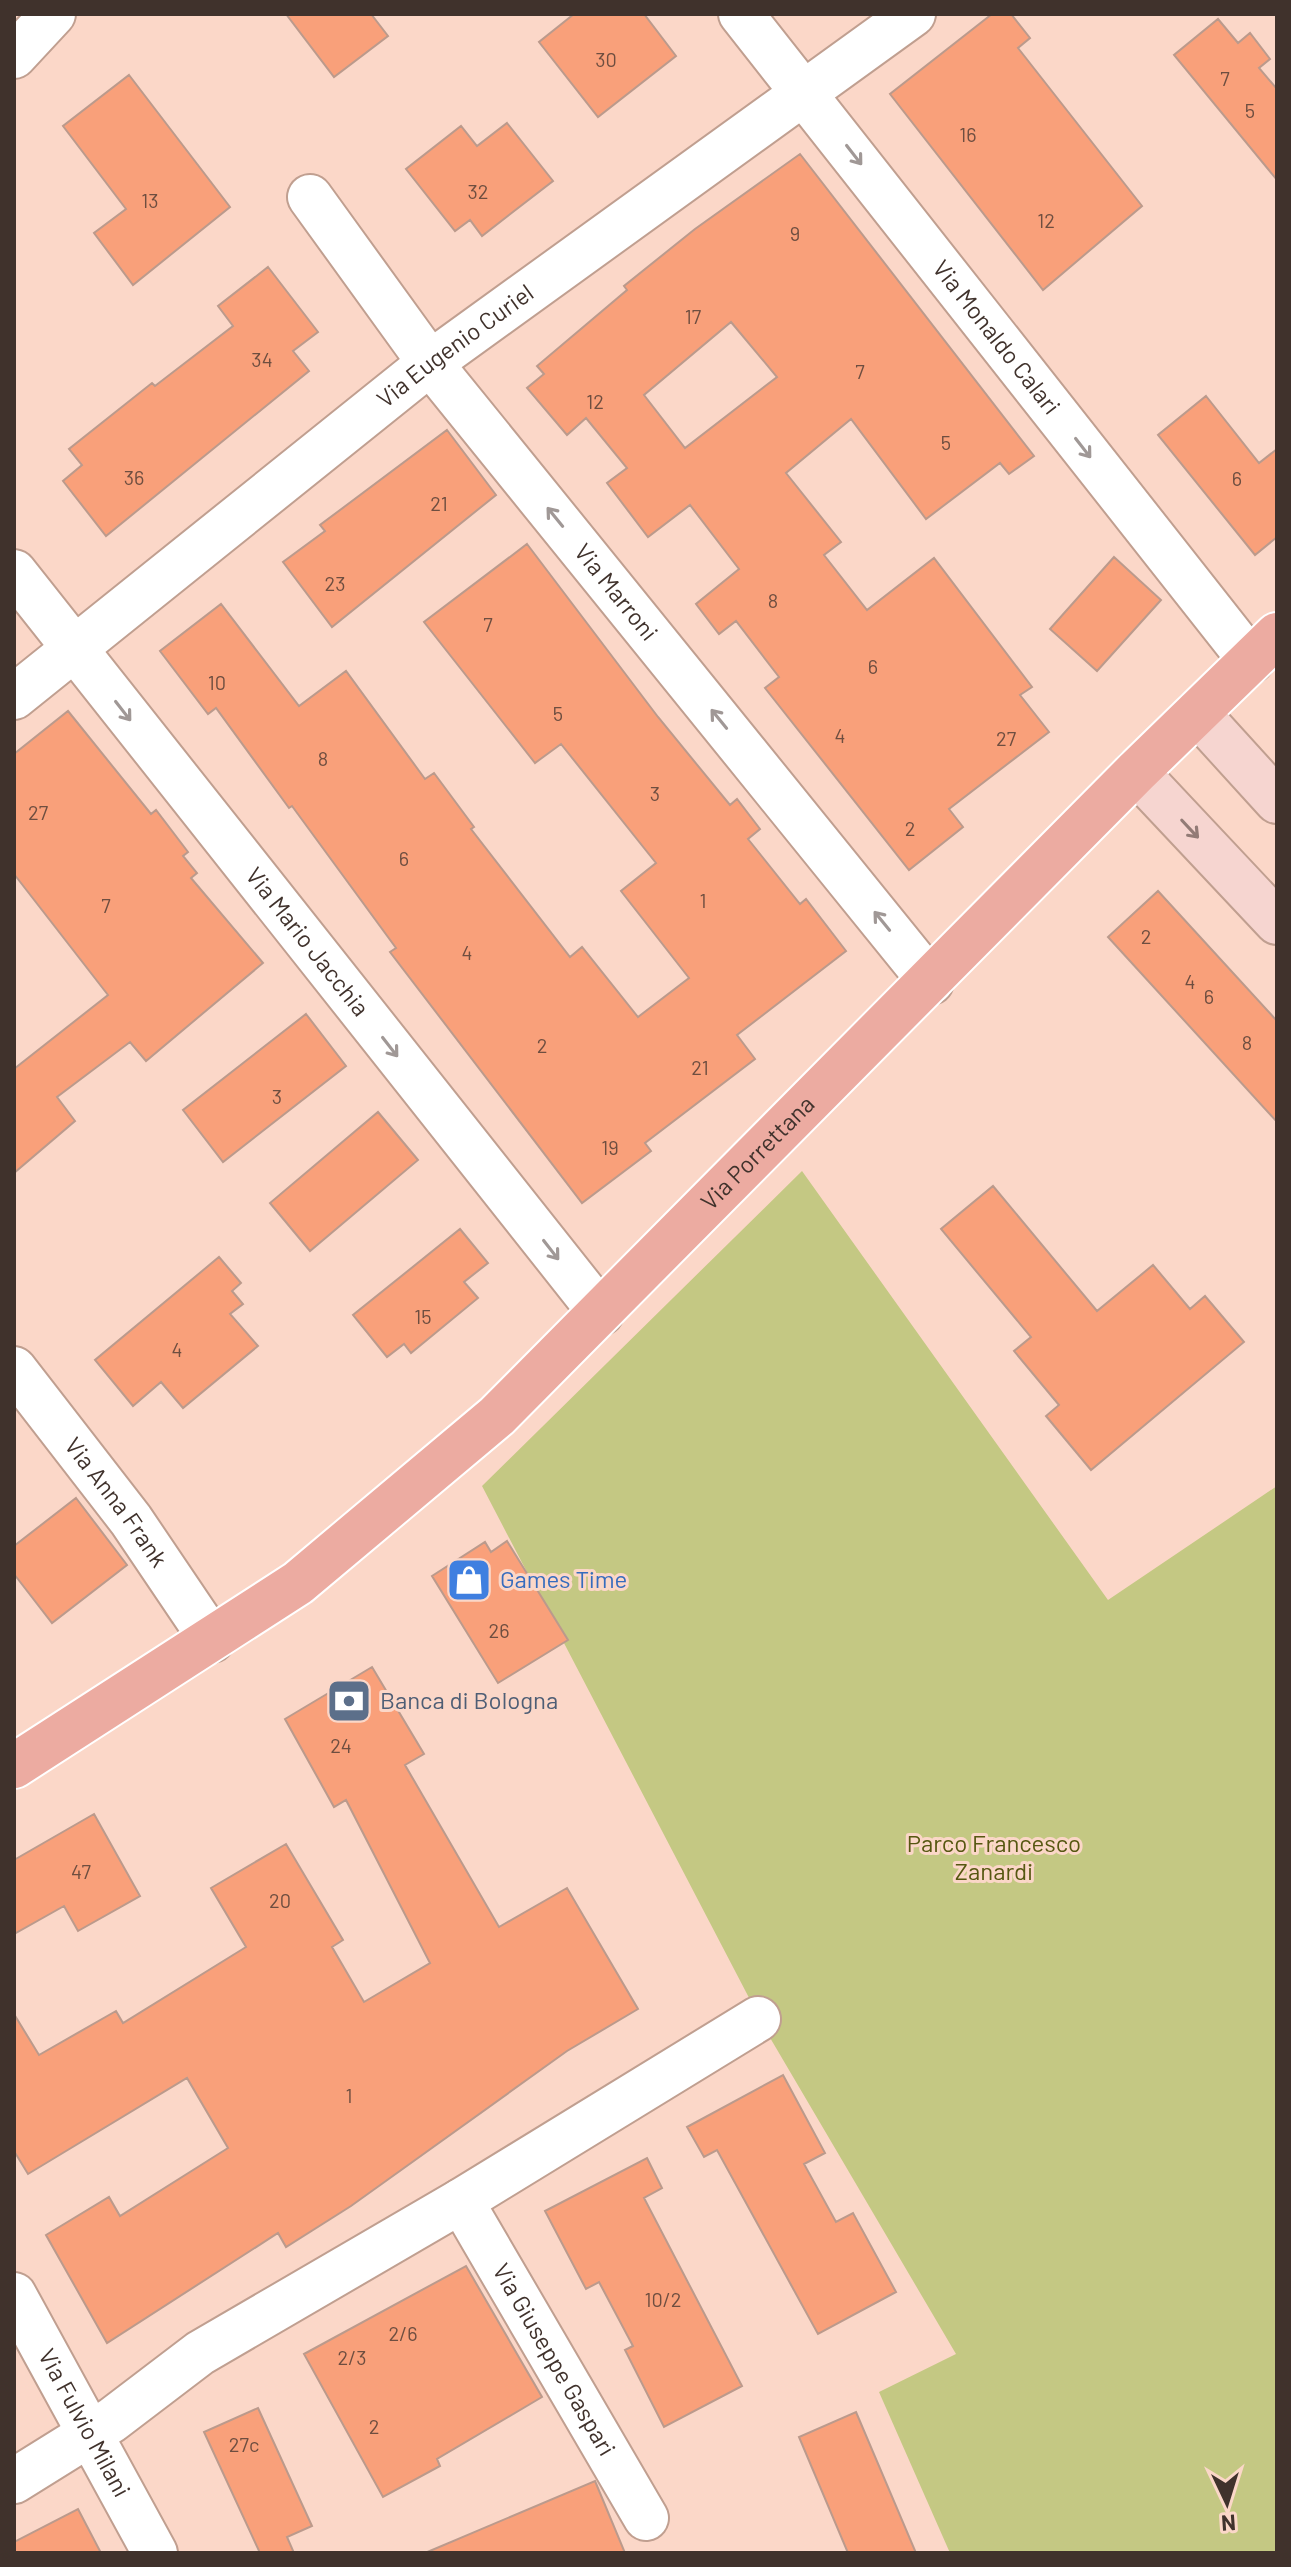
<svg xmlns="http://www.w3.org/2000/svg" width="1291" height="2567" font-family="Barlow,sans-serif">
	<style>
		.green { fill: #c4c883 }
		.building { fill: #f9a07a; stroke: #bb9a8c; stroke-width: 2; fill-rule: evenodd }
		.lines { fill: none; stroke-linecap: round; stroke-linejoin: round }
		.minor-casing { stroke: #c09f90; stroke-width: 48 }
		.secondary-casing { stroke: #c09f90; stroke-width: 48 }
		.primary-casing { stroke: #fff; stroke-width: 48 }
		.minor { stroke: #fff; stroke-width: 44 }
		.secondary { stroke: #f6d5d0; stroke-width: 44 }
		.primary { stroke: #ecaba1; stroke-width: 44 }
		.oneway { stroke: #a09896 }
		.oneway2 { stroke: #927b76 }
		.labels { text-anchor: middle; stroke-width: 6; stroke-linejoin: round; paint-order: stroke }
		.number-label { font-size: 20px; fill: #6e4e40 }
		.street-label { font-size: 24px; fill: #40322c; stroke: #fbd7c8 }
		.shop-label { font-size: 24px; fill: #366cbe; stroke: #fbd7c8; text-anchor: start }
		.service-label { font-size: 24px; fill: #4e5e75; stroke: #fbd7c8; text-anchor: start }
		.park-label { font-size: 24px; fill: #565711; stroke: #fbd7c8 }
	</style>
	<rect width="100%" height="100%" fill="#fbd7c8"/>
	<path class="green" d="M802 1171 1108 1600 1277 1486V2553H950L879 2392 956 2354 769 2036 482 1486Z"/>
	<path class="building" d="M286 14H371L388 36 334 77Z
		M574 14H644L676 56 598 117 539 42Z
		M992 14H1011L1030 38 1018 48 1142 206 1043 290 890 94Z
		M1218 19 1238 43 1250 33 1270 59 1259 68 1277 89V180L1174 55Z
		M129 75 230 207 133 285 94 233 126 209 63 126Z
		M507 123 553 181 482 236 470 220 455 231 406 169 461 126 477 146Z
		M800 154 1034 456 1009 474 1000 463 926 519 851 419 786 473 841 542 824 555 867 610 934 558 1032 687 1020 695 1049 732 949 809 963 827 909 870 765 688 779 677 736 621 719 634 696 604 739 569 690 505 648 537 607 483 627 468 586 418 567 435 527 388 544 374 537 366 627 290 624 286 695 229ZM731 322 777 377 685 448 644 395Z
		M268 267 318 332 293 351 309 371 106 536 63 481 82 465 69 449 152 383 155 386 233 326 218 306Z
		M1206 396 1259 463 1277 449V537L1255 555 1158 435Z
		M447 430 496 495 332 627 283 562 325 531 320 525Z
		M527 544 658 717 730 805 737 799 760 829 748 839 800 904 806 899 846 951 737 1035 755 1059 645 1143 651 1151 582 1203 390 952 396 948 292 806 289 808 216 708 208 714 160 651 221 604 299 706 346 671 425 779 434 773 474 827 471 829 570 957 582 947 638 1017 689 978 621 891 656 863 561 744 535 763 424 622Z
		M1114 557 1161 600 1097 671 1050 629Z
		M68 711 151 814 156 810 188 852 183 856 197 873 191 878 263 963 146 1061 130 1042 57 1097 75 1121 14 1173V1069L108 995 14 874V754Z
		M1158 891 1277 1021V1122L1108 937Z
		M306 1014 346 1066 223 1162 183 1110Z
		M378 1112 418 1160 310 1251 270 1203Z
		M993 1186 1097 1311 1153 1265 1190 1309 1205 1296 1244 1342 1091 1470 1046 1416 1059 1405 1014 1351 1031 1337 941 1229Z
		M460 1229 488 1263 464 1282 478 1298 411 1353 404 1344 387 1357 353 1315Z
		M219 1257 241 1283 232 1291 243 1304 230 1314 258 1346 183 1408 161 1382 133 1406 95 1360Z
		M76 1498 127 1565 52 1623 14 1574V1546Z
		M507 1541 568 1640 498 1683 432 1576 485 1542 491 1552Z
		M372 1667 424 1754 405 1765 499 1927 567 1888 638 2009 567 2051 351 2206 286 2247 278 2233 107 2343 46 2235 109 2197 120 2216 228 2148 187 2078 28 2174 14 2151V2014L39 2055 116 2011 123 2023 246 1947 211 1888 286 1844 343 1940 332 1947 364 2002 430 1963 346 1800 334 1807 285 1719Z
		M94 1814 140 1896 78 1931 64 1906 14 1934V1860Z
		M783 2075 825 2153 804 2164 836 2222 853 2213 896 2292 818 2334 717 2150 704 2157 687 2127Z
		M647 2158 662 2188 644 2198 742 2386 664 2427 625 2350 633 2346 599 2282 586 2289 545 2211Z
		M466 2266 542 2397 437 2459 440 2466 383 2497 304 2354Z
		M258 2408 312 2526 287 2537 294 2553H260L204 2432Z
		M856 2412 916 2553H848L799 2437Z
		M595 2481 625 2553H425Z
		M78 2509 101 2553H14V2542Z"/>
	<g class="lines">
		<g class="minor-casing">
			<g id="minor">
				<path id="s1" d="M741 14 1251 661"/>
				<path d="M14 56 53 14"/>
				<path id="s2" d="M310 197 430 363 931 982"/>
				<path id="s3" d="M14 572 601 1313"/>
				<path id="s4" d="M14 697 430 363 913 14"/>
				<path id="s5" d="M14 1369 131 1520 212 1640"/>
				<path id="s6" d="M461 2201 646 2518"/>
				<path id="s7" d="M14 2295 155 2553"/>
				<path d="M14 2481 112 2420 200 2353 461 2201 758 2019"/>
			</g>
		</g>
		<g class="secondary-casing">
			<path id="secondary" d="M1197 713 1277 801
				M1136 772 1277 922"/>
		</g>
		<g class="primary-casing">
			<g id="primary">
				<path id="s8" d="M14 1766 298 1583 497 1416 1136 772 1277 635"/>
			</g>
		</g>
		<use href="#minor" class="minor"/>
		<use href="#secondary" class="secondary"/>
		<use href="#primary" class="primary"/>
	</g>
	<defs><path id="oneway-shaft" d="M-6 0H5M1.5-3L5.5 0L1.5 3" fill="none" stroke-width="1.6" stroke-linecap="round" stroke-linejoin="round" transform="scale(2)"/></defs>
	<g class="oneway">
		<use href="#oneway-shaft" transform="translate(854 155) rotate(52)"/>
		<use href="#oneway-shaft" transform="translate(1083 448) rotate(52)"/>
		<use href="#oneway-shaft" transform="translate(555 517) rotate(-129)"/>
		<use href="#oneway-shaft" transform="translate(123 711) rotate(52)"/>
		<use href="#oneway-shaft" transform="translate(719 719) rotate(-129)"/>
		<use href="#oneway-shaft" transform="translate(882 921) rotate(-129)"/>
		<use href="#oneway-shaft" transform="translate(390 1047) rotate(52)"/>
		<use href="#oneway-shaft" transform="translate(551 1250) rotate(52)"/>
	</g>
	<use class="oneway2" href="#oneway-shaft" transform="translate(1190 829) rotate(47)"/>
	<defs>
		<g id="shop-square" transform="scale(2.3)"><rect x="-9" y="-9" width="18" height="18" rx="4" fill="#3f7fe0" stroke="#fbd7c8"/><path d="M-5-2.5h2.3a2.7 3.5 0 0 1 5.4 0H5L5.5 6h-11ZM-1.5-2.5h3a1.5 2.3 0 0 0-3 0Z" fill="#fff"/></g>
		<g id="bank-square" transform="scale(2.3)"><rect x="-9" y="-9" width="18" height="18" rx="4" fill="#5c6f8a" stroke="#fbd7c8"/><path d="M-6-4H6V4H-6ZM0-2.3a2.3 2.3 0 1 0 0 4.6a2.3 2.3 0 1 0 0-4.6Z" fill="#fff"/></g>
	</defs>
	<g fill-rule="evenodd">
		<use href="#shop-square" x="469" y="1580"/>
		<use href="#bank-square" x="349" y="1701"/>
	</g>
	<g class="labels">
		<g class="number-label">
			<text x="606" y="67">30</text>
			<text x="1225" y="86">7</text>
			<text x="1250" y="118">5</text>
			<text x="968" y="142">16</text>
			<text x="478" y="199">32</text>
			<text x="150" y="208">13</text>
			<text x="1046" y="228">12</text>
			<text x="795" y="241">9</text>
			<text x="693" y="324">17</text>
			<text x="262" y="367">34</text>
			<text x="860" y="379">7</text>
			<text x="595" y="409">12</text>
			<text x="946" y="450">5</text>
			<text x="134" y="485">36</text>
			<text x="1237" y="486">6</text>
			<text x="439" y="511">21</text>
			<text x="335" y="591">23</text>
			<text x="773" y="608">8</text>
			<text x="488" y="632">7</text>
			<text x="873" y="674">6</text>
			<text x="217" y="690">10</text>
			<text x="558" y="721">5</text>
			<text x="840" y="743">4</text>
			<text x="1006" y="746">27</text>
			<text x="323" y="766">8</text>
			<text x="655" y="801">3</text>
			<text x="38" y="820">27</text>
			<text x="910" y="836">2</text>
			<text x="404" y="866">6</text>
			<text x="703" y="908">1</text>
			<text x="106" y="913">7</text>
			<text x="1146" y="944">2</text>
			<text x="467" y="960">4</text>
			<text x="1190" y="989">4</text>
			<text x="1209" y="1004">6</text>
			<text x="1247" y="1050">8</text>
			<text x="542" y="1053">2</text>
			<text x="700" y="1075">21</text>
			<text x="277" y="1104">3</text>
			<text x="610" y="1155">19</text>
			<text x="423" y="1324">15</text>
			<text x="177" y="1357">4</text>
			<text x="499" y="1638">26</text>
			<text x="341" y="1753">24</text>
			<text x="81" y="1879">47</text>
			<text x="280" y="1908">20</text>
			<text x="349" y="2103">1</text>
			<text x="663" y="2307">10/2</text>
			<text x="403" y="2341">2/6</text>
			<text x="352" y="2365">2/3</text>
			<text x="374" y="2434">2</text>
			<text x="244" y="2452">27c</text>
		</g>
		<g class="street-label">
			<text dy="8" stroke="none"><textPath href="#s1" startOffset="412">Via Monaldo Calari</textPath></text>
			<text dy="8" stroke="none"><textPath href="#s4" startOffset="564">Via Eugenio Curiel</textPath></text>
			<text dy="8" stroke="none"><textPath href="#s2" startOffset="500">Via Marroni</textPath></text>
			<text dy="8" stroke="none"><textPath href="#s3" startOffset="472">Via Mario Jacchia</textPath></text>
			<text dy="8" stroke="none"><textPath href="#s8" startOffset="968">Via Porrettana</textPath></text>
			<text dy="8" stroke="none"><textPath href="#s5" startOffset="168">Via Anna Frank</textPath></text>
			<text dy="8" stroke="none"><textPath href="#s6" startOffset="184">Via Giuseppe Gaspari</textPath></text>
			<text dy="8" stroke="none"><textPath href="#s7" startOffset="146">Via Fulvio Milani</textPath></text>
		</g>
		<g class="shop-label">
			<text x="500" y="1588">Games Time</text>
		</g>
		<g class="service-label">
			<text x="380" y="1709">Banca di Bologna</text>
		</g>
		<g class="park-label">
			<text x="994" y="1852">Parco Francesco<tspan x="994" dy="28">Zanardi</tspan></text>
		</g>
	</g>
	<rect width="1291" height="2567" fill="none" stroke="#40322c" stroke-width="32"/>
	<g transform="translate(1227 2503) rotate(176)" stroke="#fbd7c8" stroke-width="6" paint-order="stroke">
	<path d="M0-6L14 30L0 20L-14 30Z" fill="#40322c"/>
	<text y="-12" font-size="22" font-weight="bold" text-anchor="middle" fill="#40322c">N</text>
	</g>
</svg>
